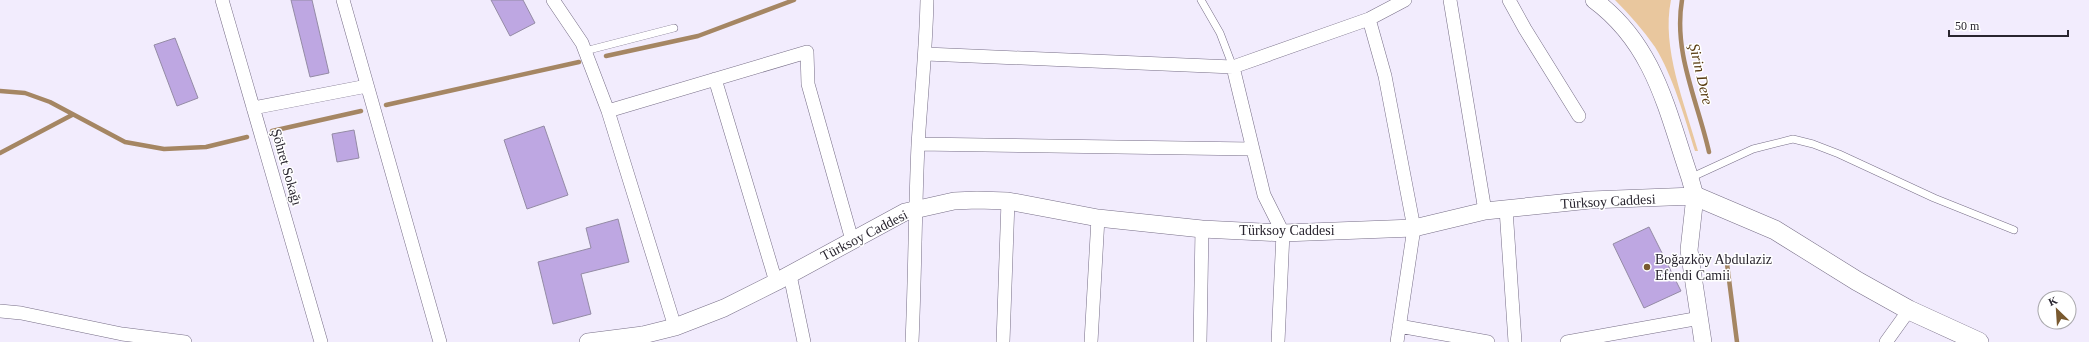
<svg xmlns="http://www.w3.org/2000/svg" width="2089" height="342" font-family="Georgia,serif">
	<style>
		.green { fill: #e9c79e }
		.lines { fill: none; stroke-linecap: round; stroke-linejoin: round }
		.stream { stroke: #a58663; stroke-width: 4.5 }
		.building { fill: #bea7e2; stroke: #948ba5 }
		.service-casing { stroke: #776e87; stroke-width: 8 }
		.minor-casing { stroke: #776e87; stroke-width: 14 }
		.tertiary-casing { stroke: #776e87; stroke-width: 18 }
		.secondary-casing { stroke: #776e87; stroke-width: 20 }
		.service { stroke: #fff; stroke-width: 7 }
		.minor { stroke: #fff; stroke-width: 13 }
		.tertiary { stroke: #fff; stroke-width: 17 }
		.secondary { stroke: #fff; stroke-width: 19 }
		.poi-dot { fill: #79592f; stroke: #fff; stroke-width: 1.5 }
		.labels { text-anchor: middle; stroke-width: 3; stroke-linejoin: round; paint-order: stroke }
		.street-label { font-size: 14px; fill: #29252f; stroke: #fff }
		.poi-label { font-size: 14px; fill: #29252f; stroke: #fff; text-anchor: start }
		.water-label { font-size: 15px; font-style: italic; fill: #573a0f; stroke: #fff }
	</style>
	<rect width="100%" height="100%" fill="#f2ecfd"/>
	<path class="green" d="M1615 0H1671C1661 48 1685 104 1698 151H1695C1685 119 1673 76 1655 47 1643 30 1630 15 1615 0Z"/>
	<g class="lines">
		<path class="stream" d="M1682 0C1673 53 1698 102 1709 152
			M606 56 698 36 794 0
			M0 91 25 93 50 102 125 142 164 149 206 147 247 137
			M386 105 579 62
			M272 131 361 111
			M0 153 72 115
			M1726 256 1737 342"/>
	</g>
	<path class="building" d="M291 0H312L329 73 310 77Z
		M491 0H523L535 23 510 36Z
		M175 38 198 98 177 106 154 45Z
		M544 126 568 195 527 209 504 140Z
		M354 130 359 158 337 162 332 134Z
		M618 219 629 262 581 274 591 314 553 324 538 262 591 248 586 228Z
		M1649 227 1681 291 1644 308 1613 244Z"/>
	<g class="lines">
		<g class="service-casing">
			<path id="service" d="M1201 0 1220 33 1233 67
				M585 51 674 28
				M1690 178 1753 149 1793 139 1813 144 1839 154 1934 198 2014 230"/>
		</g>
		<g class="minor-casing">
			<path id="minor" d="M222 0 321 342
				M343 0 440 342
				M553 0 582 43 608 111 675 327
				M1450 0 1485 211
				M1509 0 1525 29 1579 116
				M1369 19 1385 76 1414 228 1397 342
				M926 54 1233 67 1369 19 1405 0
				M1233 67 1264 195 1283 233 1278 342
				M715 79 776 282
				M253 108 367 86
				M608 111 807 52 808 84 852 240
				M918 144 1252 149
				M1506 209 1515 342
				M790 275 804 342
				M0 311 21 313 122 334 185 342
				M1399 326 1488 342
				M912 342C915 276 915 211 918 145 921 97 926 49 927 0
				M1003 342 1008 201
				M1091 342 1098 218
				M1200 342 1202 229
				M1567 342 1700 318
				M1886 342 1909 310"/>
		</g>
		<g class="tertiary-casing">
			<path id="tertiary" d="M1594 0C1655 45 1667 111 1690 178L1695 196 1689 250 1703 342
				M588 342 643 335 675 327 724 308 776 282 905 212 954 201 977 200 1008 201 1098 218 1202 229 1283 233 1414 228 1485 211 1590 200 1695 196"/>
		</g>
		<g class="secondary-casing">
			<path id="secondary" d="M1695 196 1775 230 1857 281 1909 310 1979 342"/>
		</g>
		<use href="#service" class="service"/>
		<use href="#minor" class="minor"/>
		<use href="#tertiary" class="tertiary"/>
		<use href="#secondary" class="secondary"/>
	</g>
	<circle class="poi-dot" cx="1647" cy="267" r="4"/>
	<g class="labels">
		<g class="street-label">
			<text transform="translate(287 167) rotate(74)" y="5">Şöhret Sokağı</text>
			<text transform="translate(1608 201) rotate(-3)" y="5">Türksoy Caddesi</text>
			<text x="1287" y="235">Türksoy Caddesi</text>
			<text transform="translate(864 235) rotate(-27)" y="5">Türksoy Caddesi</text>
		</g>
		<g class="poi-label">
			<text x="1655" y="264">Boğazköy Abdulaziz<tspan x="1655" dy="16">Efendi Camii</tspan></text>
		</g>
		<g class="water-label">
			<text transform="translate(1701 74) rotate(77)" y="5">Şirin Dere</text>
		</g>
	</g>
	<g transform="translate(2057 310) rotate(335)"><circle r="19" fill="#ffffff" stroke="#a9a8ac"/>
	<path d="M0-3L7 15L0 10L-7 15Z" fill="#79592f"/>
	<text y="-6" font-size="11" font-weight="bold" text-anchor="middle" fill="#29252f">K</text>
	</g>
	<path d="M1949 30v6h119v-6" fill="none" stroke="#29252f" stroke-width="2"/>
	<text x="1955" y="30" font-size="12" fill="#29252f" stroke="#ffffff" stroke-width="3" paint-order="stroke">50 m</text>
</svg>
